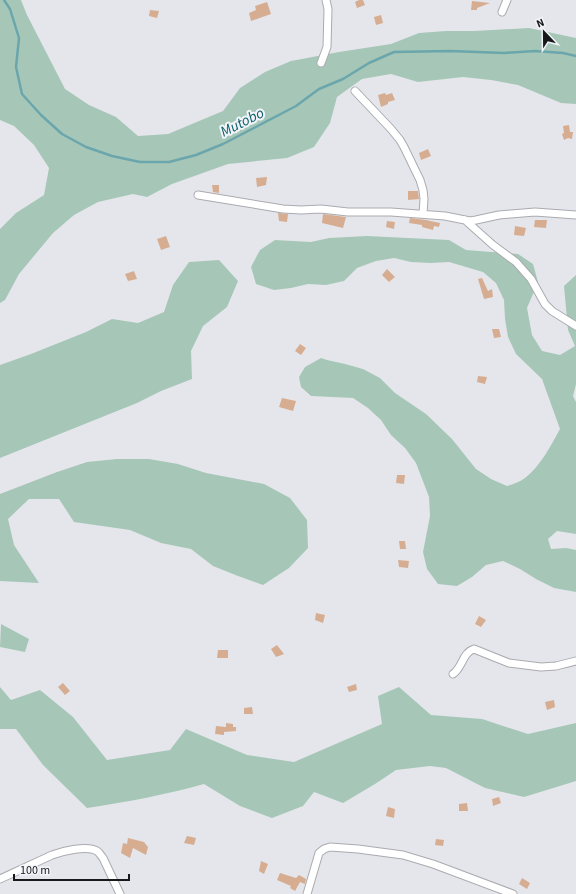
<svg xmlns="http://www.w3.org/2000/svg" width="576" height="894" font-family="'Source Sans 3',sans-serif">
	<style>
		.green { fill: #a6c7b7 }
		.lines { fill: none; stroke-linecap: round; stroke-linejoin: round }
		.stream { stroke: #6ba6ad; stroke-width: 2.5 }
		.building { fill: #d6ad91 }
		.minor-casing { stroke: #aaabb0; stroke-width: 9 }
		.minor { stroke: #fff; stroke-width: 7 }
		.labels { text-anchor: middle; stroke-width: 4; stroke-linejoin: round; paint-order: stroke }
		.water-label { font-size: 15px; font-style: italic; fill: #0d6169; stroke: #f2f4f9 }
	</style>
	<rect width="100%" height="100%" fill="#e5e6eb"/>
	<path class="green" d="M0 0H21L27 15 65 89 89 105 116 117 138 136 168 134 223 111 240 88 265 72 291 61 339 52 391 44 419 33 446 31H474L529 28 576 38V104L561 103 518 85 491 80 463 77 418 82 391 74 362 79 337 97 330 123 314 147 287 158 228 164 172 184 147 197 133 194 98 202 74 215 53 233 19 274 5 300 0 303V229L16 213 44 195 49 168 34 145 14 126 0 120Z
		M367 236 449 240 466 250 518 254 533 264 538 282 527 308 532 335 542 351 560 355 575 346 568 330 564 286 576 275V384L573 396 576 402V534L557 531 548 539 551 549 566 548 576 550V592L554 588 536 579 520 569 503 561 486 565 472 577 457 586 438 584 427 569 423 552 430 516 429 497 416 463 405 448 391 435 381 420 368 408 353 398 311 396 301 387 299 377 305 367 321 358 327 360 345 364 363 369 380 378 395 393 426 414 452 439 476 469 491 479 507 486C513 484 520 482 525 478 541 465 550 447 560 429L542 379 516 354 508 337 505 319 504 300 496 283 483 272 449 262 430 263 411 262 394 258 376 261 357 268 344 281 326 285 308 284 291 288 274 290 256 284 251 267 260 250 275 240 311 242 329 238Z
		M219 260 238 281 227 307 203 326 191 351 192 379 161 391 137 403 0 458V365L31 354 86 332 112 319 138 323 164 312 173 285 189 262Z
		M117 459H149L178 464 206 473 264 484 290 498 307 520 308 548 289 568 263 585 238 576 213 566 191 549 161 543 130 530 74 522 59 499H29L8 519 14 545 39 583 0 581V494L57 472 87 462Z
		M1 624 29 639 25 652 0 647Z
		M0 687 11 700 40 690 73 717 107 760 170 750 186 729 247 755 294 762 382 724 378 696 399 687 431 715 482 719 528 734 576 723V781L524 797 485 788 446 768 430 766 396 770 375 784 343 803 314 792 303 806 272 818 240 806 204 784C165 795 126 802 87 808L43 765 16 729H0Z"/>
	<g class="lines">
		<path class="stream" d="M4 0 10 9 19 38 16 67 22 94 41 115 62 134 86 147 112 156 140 162H169L196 155 223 144 296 106 319 89 343 79 369 63 394 52 450 51 504 53 535 51 563 53 576 56"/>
	</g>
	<path class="building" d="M359 0H363L365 5 357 8 355 2Z
		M472 1 490 3 477 8V10H471Z
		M267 2 271 14 251 21 249 13 256 10 255 6Z
		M150 10 159 11 157 18 149 16Z
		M381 15 383 23 376 25 374 17Z
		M385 93 386 95 392 93 395 100 388 102V104L381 107 378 95Z
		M569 125 570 132H573L572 139 568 138 564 140 562 134 564 133 563 126Z
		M428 149 431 156 421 160 419 153Z
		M267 177 266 185 257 187 256 178Z
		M212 185H219V193L213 192Z
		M408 191H418L419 199 408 200Z
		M278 213 288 214 287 222 279 221Z
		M323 214 346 217 343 228 322 223Z
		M410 218 426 220 440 223 439 227 434 226 433 230 422 227V225L409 223Z
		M535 220H547L546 228 534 227Z
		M387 221 395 222 394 229 386 227Z
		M515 226 526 228 524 236 514 235Z
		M166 236 170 247 161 250 157 239Z
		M387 269 395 277 389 282 382 275Z
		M134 271 137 279 128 281 125 274Z
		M482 278 488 291 492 289 493 297 484 299 478 279Z
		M492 329H499L501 337 494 338Z
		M300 344 306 348 301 355 295 351Z
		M478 376 487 377 485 384 477 382Z
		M282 398 296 401 293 411 279 407Z
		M397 475H405L404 484 396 483Z
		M399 541H405L406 549H400Z
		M398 560 409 561 408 568 399 567Z
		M316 613 325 615 323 623 315 620Z
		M479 616 486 620 481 627 475 624Z
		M277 645 284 654 276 657 271 649Z
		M218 650H228V658H217Z
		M63 683 70 691 65 695 58 687Z
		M356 684 357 690 349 692 347 687Z
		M554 700 555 707 547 710 545 702Z
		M252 707 253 714H244V708Z
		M226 723 233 724V727H236V731L224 732V735L215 734 216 726 226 727Z
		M499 797 501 803 493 806 492 799Z
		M467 803 468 811H459V804Z
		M388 807 395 809 394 818 386 816Z
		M187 836 196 838 194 845 184 843Z
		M128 838 144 842 148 847 146 855 133 848 130 858 121 853 123 843 127 844Z
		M436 839 444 840 443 846 435 845Z
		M261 861 268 864 264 874 259 871Z
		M280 873 296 878 299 875 306 879 305 884 300 882 295 891 290 888 291 886 277 880Z
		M522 878 530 883 527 889 519 884Z"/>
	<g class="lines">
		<g class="minor-casing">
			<path id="minor" d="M502 12 507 0
				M321 63 327 47 328 9 326 0
				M355 91 391 129 400 140 404 147 420 180 423 190 424 199 423 214
				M198 195 283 209 301 210 321 209 348 212H391L445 216 470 221 476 220 499 215 535 212 576 215
				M465 220 493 245 516 262 531 279 545 304 552 311 576 326
				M453 674C463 667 462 653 474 649L509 663 541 667 556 666 576 661
				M0 879 52 855C63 851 87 845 97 851 100 853 101 856 103 858L120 894
				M307 894 319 853 324 849 330 847 358 849 403 855 433 864 513 894"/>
		</g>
		<use href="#minor" class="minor"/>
	</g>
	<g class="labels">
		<g class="water-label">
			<text transform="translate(242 122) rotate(-27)" y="5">Mutobo</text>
		</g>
	</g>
	<g transform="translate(544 32) rotate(338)" stroke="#f2f4f9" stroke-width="3" paint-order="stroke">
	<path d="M0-3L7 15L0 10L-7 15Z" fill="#171819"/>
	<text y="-6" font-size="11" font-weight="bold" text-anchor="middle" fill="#171819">N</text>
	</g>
	<path d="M14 874v6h115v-6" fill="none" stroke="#171819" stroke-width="2"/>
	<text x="20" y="874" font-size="12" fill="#171819" stroke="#f2f4f9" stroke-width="3" paint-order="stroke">100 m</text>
</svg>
